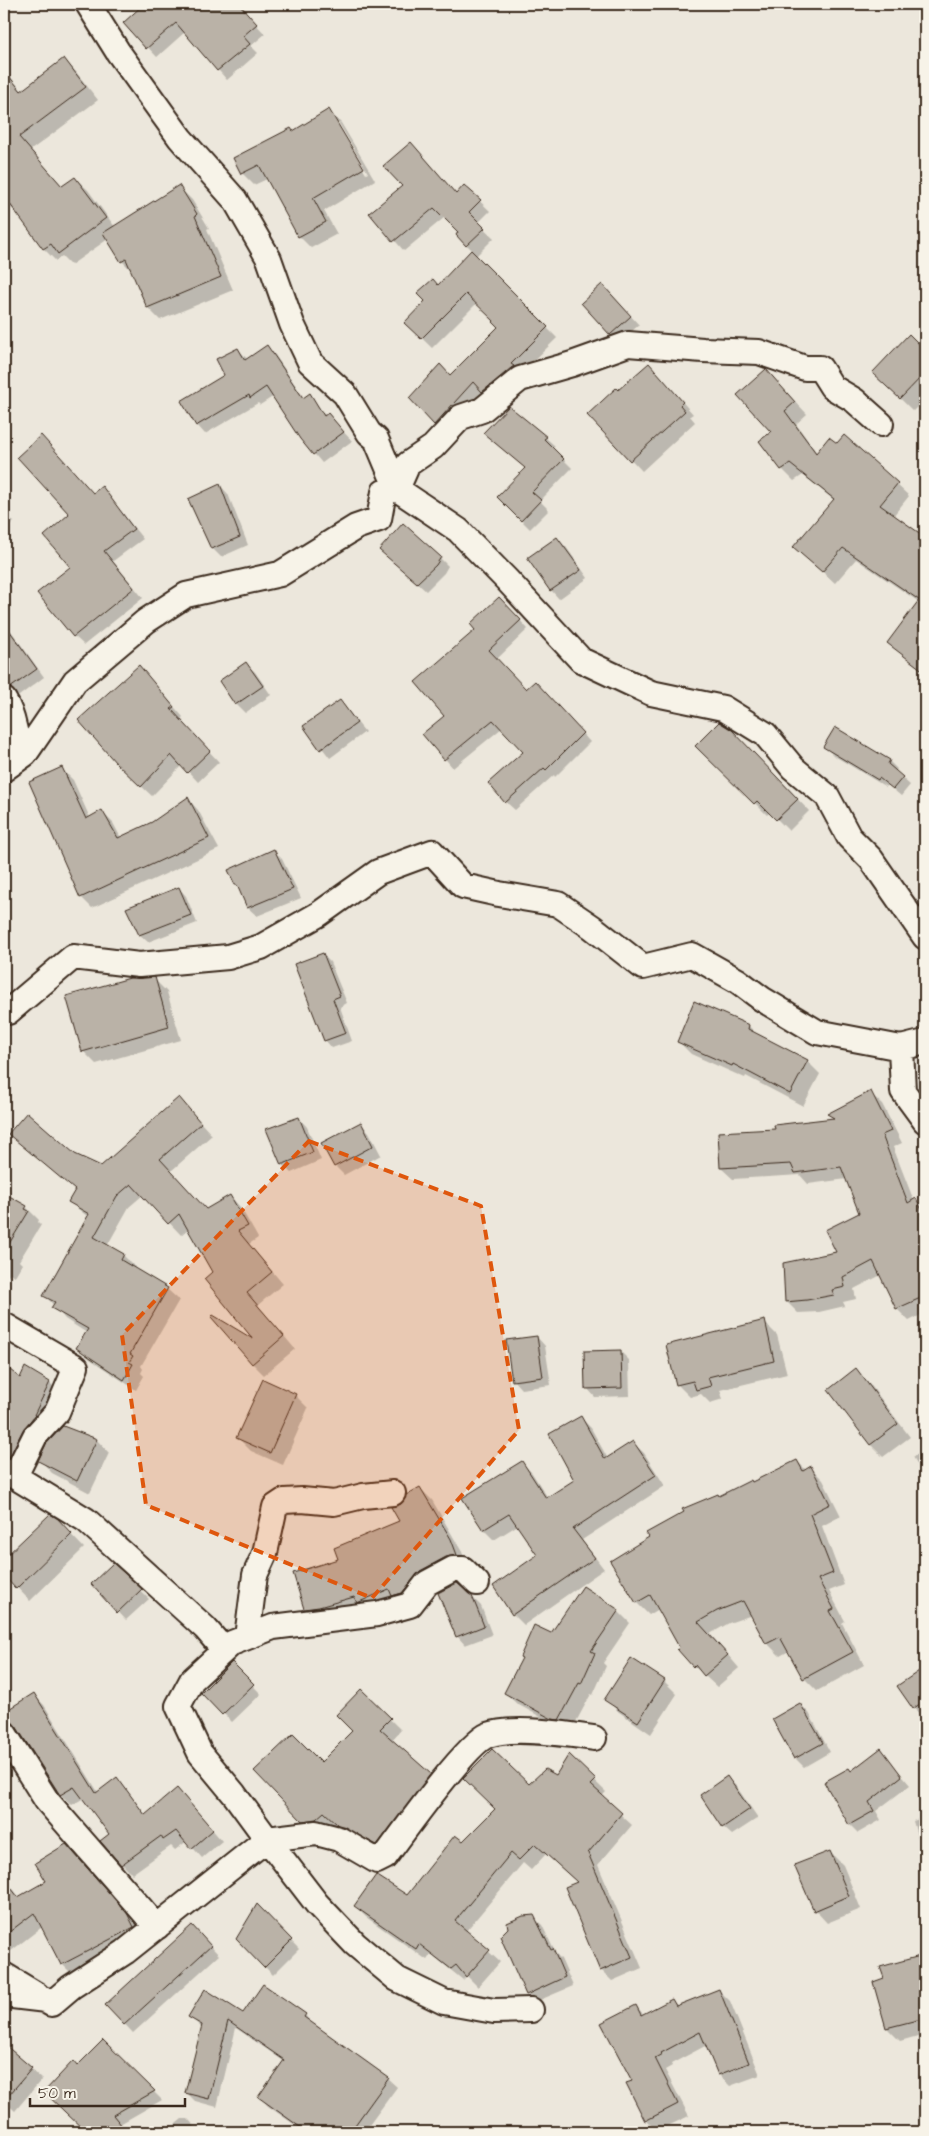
<svg xmlns="http://www.w3.org/2000/svg" width="929" height="2136" font-family="'Architects Daughter',sans-serif">
	<style>
		.shadow { fill: #0003; fill-rule: evenodd }
		.building { fill: #bab2a7; stroke: #3b2a1e }
		.lines { fill: none; stroke-linecap: round; stroke-linejoin: round }
		.minor-casing { stroke: #3b2a1e; stroke-width: 28 }
		.minor { stroke: #f7f3e8; stroke-width: 24 }
		.marked { fill: #df570d; fill-opacity: 0.2; stroke: #df570d; stroke-width: 4; stroke-dasharray: 10 6; stroke-linejoin: round }
	</style>
	<rect width="100%" height="100%" fill="#ece7dc"/>
	<filter id="ink" filterUnits="userSpaceOnUse"><feTurbulence type="fractalNoise" baseFrequency=".02" numOctaves="2"/><feDisplacementMap in="SourceGraphic" scale="10" xChannelSelector="R" yChannelSelector="G"/><feConvolveMatrix kernelMatrix="1 2 1 2 8 2 1 2 1" color-interpolation-filters="sRGB"/></filter>
	<g filter="url(#ink)">
		<path class="shadow" d="M146 4H237L265 34 251 46 258 53 227 80 185 32 157 57 125 23Z
			M64 59 76 72 98 100 31 150 63 187 75 178 88 190 115 227 179 187 192 200 209 228 207 229 233 290 160 320 148 308 133 272 122 261 108 239 71 265 62 256 56 261 44 249 20 216 4 201V69L22 91Z
			M329 111 341 123 375 180 324 211 337 234 311 248 299 236 267 179 254 185 242 173 293 132ZM336 123H339L368 173 366 174Z
			M464 186 490 211 478 223 494 238 476 256 557 338 493 401 484 391 445 433 411 398 450 376 500 327 477 303 432 348 406 323 473 251 457 235 460 232 445 217 404 251 371 213 456 195Z
			M611 294 639 325 619 342 611 334Z
			M909 336 925 352V399L913 411 874 373Z
			M267 347 275 355 304 398 310 395 326 416 328 415 352 441 322 463 300 437 274 396 260 405 258 403 205 434 197 425 238 349 248 360Z
			M659 375 693 414 690 416 695 422 642 471 589 415 618 392Z
			M778 383 807 414 796 424 817 453 837 445 844 436 909 496 893 516 925 539V673L889 643 919 602 856 559 835 583 795 547 835 501 803 475 794 481 782 469 773 433Z
			M509 408 546 438 555 446 552 448 572 468 540 501 549 510 530 529 498 497 526 469 494 441Z
			M220 485 228 494 248 545 221 557 212 548Z
			M102 488 143 539 113 561 143 598 84 645 74 636 70 514Z
			M4 511 14 522 4 531Z
			M557 538 566 547 588 578 559 599 551 590 528 558Z
			M389 558H440L448 566 444 573 426 591Z
			M4 570 7 573 4 577Z
			M508 607 528 629 497 659 527 691H543L590 742 555 777 554 775 515 810 506 802 525 752 502 728 453 768 424 734 446 716Z
			M4 621 44 677 19 696 15 694 6 686 4 688Z
			M246 664 255 672 271 695 245 713 236 704 221 681Z
			M148 677 183 717 180 720 219 762 198 782 182 765 152 796 127 773Z
			M340 701 365 732 330 758 305 726Z
			M744 743 809 811 789 831 770 812 767 815 697 746Z
			M825 747 889 761 897 769 895 772 910 785 901 796 888 785 886 787 833 755Z
			M62 769 73 780 90 818 102 812 113 823 121 838 152 824 188 799 198 810 219 849 92 908 81 897Z
			M274 851 282 859 301 898 257 916 248 908 240 889 236 885Z
			M179 888 186 896 197 923 148 942 140 935 128 909Z
			M4 890 8 895 4 898Z
			M322 954 330 962 347 1003 340 1007 352 1041 332 1048 325 1040Z
			M154 979 167 992 181 1040 96 1064 83 1051Z
			M695 1003 749 1026 757 1035 807 1061 820 1074 803 1106 746 1076 745 1078 691 1054 678 1041Z
			M870 1093 882 1104 902 1143 893 1147 914 1201 916 1200 925 1209V1313L909 1321 897 1309 881 1275 854 1289 856 1299 843 1302 845 1306 819 1312 798 1313 786 1301 838 1252 860 1213 847 1179 808 1184 800 1175 733 1179 721 1168 776 1130 834 1119 829 1114Z
			M179 1099 212 1135 171 1171 206 1210 230 1196 241 1208 258 1238 249 1244 283 1284 258 1305 295 1349 264 1375 252 1363 258 1343 214 1273 189 1228 181 1235 143 1195 129 1207 107 1246 123 1255 135 1267 134 1269 167 1289 179 1300 141 1366 143 1369 141 1373 144 1376 136 1390 90 1359 78 1348 87 1333 65 1319 45 1295 88 1217 70 1202 76 1191 10 1133 74 1155 101 1167Z
			M299 1118 307 1127 321 1160 291 1173 282 1164Z
			M361 1124 369 1132 381 1155 344 1175 335 1166 323 1144Z
			M4 1195 26 1207 39 1220 38 1222 41 1225 19 1261 22 1264 15 1276 10 1273 4 1285Z
			M764 1322 777 1335 787 1374 720 1390 723 1399 710 1403 701 1394 690 1397 677 1384Z
			M537 1337 545 1346 551 1385 521 1389 513 1380Z
			M925 1348V1368L918 1351Z
			M620 1351 629 1360 630 1396 595 1397 587 1388Z
			M4 1367 20 1380 49 1382 61 1394 21 1468 4 1458V1414L7 1407 4 1405Z
			M856 1370 869 1383 910 1437 883 1457 870 1444Z
			M295 1395 308 1408 283 1465 251 1451 238 1438Z
			M581 1418 591 1428 608 1459 633 1443 644 1453 665 1486 582 1540 604 1569 524 1625 513 1614 494 1586 539 1555 518 1525 494 1540 484 1530 521 1462 532 1473 548 1498 575 1480Z
			M63 1427 97 1440 109 1453 90 1493 52 1473 40 1460Z
			M925 1449V1476L913 1457Z
			M797 1461 806 1470 811 1468 823 1480 841 1516 822 1526 844 1585 829 1591 845 1621 842 1623 864 1665 817 1691 804 1678 789 1651 780 1656 767 1643 752 1615 729 1623 710 1634 739 1668 717 1687 694 1666 680 1647 659 1609 649 1615 637 1603 720 1497Z
			M420 1488 432 1500 462 1552 468 1567 414 1605 318 1621 305 1609 340 1560 401 1521V1505Z
			M50 1516 56 1519 84 1548 30 1601 4 1574V1560Z
			M113 1565 149 1599 126 1620 93 1585Z
			M472 1597 481 1606 492 1635 465 1645 457 1636Z
			M618 1611 630 1623 603 1663 606 1666 593 1695 591 1694 571 1731 565 1730 517 1704 505 1693 524 1658 551 1634Z
			M632 1660 664 1681 677 1694 651 1734 619 1712 606 1699Z
			M232 1664 261 1694 232 1722 203 1693Z
			M924 1669 925 1714 922 1717 914 1708Z
			M361 1691 401 1730 391 1741 441 1786 388 1855 351 1836 336 1823 328 1830 314 1832 303 1820 321 1764 354 1732Z
			M34 1695 44 1705 98 1792 117 1779 146 1815 187 1800 222 1841 202 1858 187 1841 175 1850 171 1846 132 1874 122 1864 111 1834 84 1798 72 1805 61 1795 21 1732 4 1713Z
			M800 1704 809 1713 830 1752 804 1767 795 1758Z
			M880 1750 910 1785 876 1811 881 1820 858 1833 850 1825 826 1782 852 1772Z
			M569 1756 606 1792 601 1797 632 1825 598 1865 642 1968 612 1981 601 1970 578 1883 546 1854 531 1870 523 1863 466 1931 500 1962 478 1987 467 1976 463 1980 431 1954 427 1960 366 1917 355 1906 408 1897 463 1843 529 1786 556 1776Z
			M727 1778 736 1786 758 1818 732 1835 723 1827Z
			M925 1817V1864L913 1821Z
			M66 1846 138 1926 145 1939 74 1976 62 1964 42 1927 11 1951 4 1943V1877L20 1898 48 1882Z
			M830 1852 843 1865 861 1909 827 1923 815 1910Z
			M257 1906 299 1949 273 1975 237 1939Z
			M533 1917 542 1925 556 1954 561 1959 573 1986 535 2002 527 1994Z
			M200 1935 219 1955 133 2033 107 2005Z
			M920 1958 925 1963V2034L900 2041 887 2028 874 1983 885 1979Z
			M263 1986 305 2015 313 2025 388 2079 397 2087 364 2132H305L268 2106 260 2097 285 2062 236 2028 217 2107 195 2101 187 2093 202 2028 190 2017 244 2014Z
			M719 1990 730 2001 760 2075 730 2086 719 2075 707 2045 671 2064 672 2066 665 2070 689 2116 657 2131 646 2120 633 2081 636 2006 644 2015 671 2000 678 2006Z
			M103 2041 162 2100 120 2124 127 2132H88L54 2100 77 2067Z
			M4 2045 42 2079 15 2111 4 2101Z
			M925 2113V2132L917 2117Z
			M182 2119H188L200 2132H166Z"/>
		<path class="building" d="M144 4H239L257 24 243 36 250 44 217 71 176 23 146 49 123 23Z
			M64 58 86 87 19 137 62 186 75 177 106 218 58 254 51 244 43 249 4 196V70L21 91Z
			M329 109 364 168 313 198 326 222 298 237 259 165 241 174 233 158 291 128 293 131Z
			M411 142 456 194 464 185 481 200 469 212 485 228 466 246 456 235 458 232 434 208 393 242 369 213 402 186 383 166Z
			M179 185 197 214 195 216 221 277 147 308 126 259 121 262 103 233Z
			M471 250 548 327 511 364 514 366 511 368 482 392 473 382 434 425 409 398 440 364 450 375 498 327 493 322 494 321 466 294 421 339 404 323 425 301 417 293 433 279 438 285Z
			M602 284 631 316 610 335 581 303Z
			M909 334 925 350V373L900 399 872 373Z
			M267 345 303 398 310 393 324 416 328 413 344 432 313 455 300 439 266 387 250 398 249 395 196 426 181 401 224 375 216 359 238 348 245 360Z
			M649 363 683 402 680 405 685 411 630 461 587 415 616 388 618 390Z
			M766 369 795 402 785 411 816 453 829 437 837 443 844 435 898 483 880 505 925 537V672L887 643 919 600 843 548 822 572 793 547 834 499 790 464 781 470 759 441 771 432 737 395Z
			M509 406 547 437 544 439 564 459 532 492 541 500 521 521 497 497 525 468 483 433Z
			M41 435 93 493 102 486 134 529 104 551 134 588 73 637 37 593 70 567 44 536 69 514 17 457Z
			M220 484 240 537 211 549 188 499Z
			M403 523 441 557 436 565 417 583 379 550Z
			M557 537 581 570 550 591 527 558Z
			M499 597 521 620 489 650 526 689 535 681 583 733 546 770 544 768 505 803 488 783 523 752 493 720 444 760 422 734 444 716 415 682 475 630 470 624Z
			M4 623 37 669 10 688 4 686Z
			M246 662 263 686 235 705 219 681Z
			M139 665 174 707 171 709 210 751 187 773 171 755 141 787 116 763 78 720Z
			M340 700 357 723 320 750 303 726Z
			M719 722 732 730 798 799 776 820 757 801 754 804 695 746Z
			M835 727 890 760 888 764 903 777 893 789 879 778 878 780 823 747Z
			M62 767 86 819 102 810 118 838 152 822 188 797 209 838 80 898 29 782Z
			M274 849 293 889 247 908 237 885H235L228 870Z
			M179 887 191 915 139 935 126 908Z
			M323 953 340 996 333 999 346 1033 324 1041 294 964Z
			M155 977 169 1027 82 1052 66 996 130 978Z
			M694 1001 749 1025 748 1029 808 1060 790 1094 733 1064 732 1066 677 1042Z
			M871 1091 891 1131 882 1135 908 1203 916 1198 925 1216V1296L896 1309 873 1261 843 1277 845 1287 832 1290 834 1295 807 1300 785 1302 783 1263 836 1252 825 1230 859 1213 841 1167 795 1173 791 1164 720 1168 718 1132 775 1129 774 1125 834 1118 827 1114Z
			M179 1097 201 1123 160 1159 206 1209 230 1195 248 1226 238 1231 272 1272 247 1293 284 1336 252 1364 211 1317 213 1315 253 1339 204 1279 212 1272 179 1214 168 1224 131 1184 117 1196 94 1237 124 1254 121 1260 168 1288 130 1354 133 1356 129 1362 133 1364 124 1380 76 1348 88 1329 51 1308 55 1302 43 1296 89 1214 68 1202 75 1190 8 1134 27 1112 75 1154 101 1166Z
			M299 1117 313 1152 281 1165 266 1129Z
			M361 1122 373 1146 334 1167 321 1143Z
			M4 1193 27 1206 25 1209 29 1211 4 1252Z
			M765 1320 774 1361 708 1377 711 1386 696 1390 693 1381 676 1385 666 1345Z
			M537 1336 543 1377 512 1381 506 1340Z
			M621 1350 622 1388 585 1389 584 1351Z
			M4 1365 20 1378 25 1367 50 1382 34 1415H35L23 1430 9 1458 4 1456Z
			M856 1368 898 1424 870 1445 828 1390Z
			M263 1379 296 1394 270 1453 236 1438Z
			M581 1416 605 1459 633 1441 656 1475 573 1529 595 1558 512 1615 493 1586 537 1555 509 1514 483 1530 462 1498 522 1461 546 1498 574 1480 549 1434Z
			M63 1426 97 1439 77 1481 38 1461 46 1444Z
			M797 1460 803 1471 811 1466 830 1504 810 1514 833 1573 818 1579 834 1609 830 1611 853 1652 803 1679 780 1637 766 1644 743 1601 717 1611 698 1622 728 1655 704 1676 695 1665 693 1667 677 1649 679 1647 650 1595 636 1603 610 1561 649 1537 646 1533 684 1512 682 1509 718 1494 719 1496 751 1480 752 1482Z
			M420 1487 451 1539 457 1555 446 1557 420 1571 402 1593 392 1596 389 1589 357 1603 354 1597 319 1607 304 1609 293 1573 338 1559 334 1548 399 1521 391 1507 401 1504 406 1495Z
			M50 1514 57 1518 72 1534 16 1589 4 1576V1558Z
			M113 1563 142 1589 117 1613 91 1584Z
			M457 1583 472 1596 484 1626 456 1637 438 1593Z
			M583 1586 619 1610 591 1651 595 1653 581 1684 579 1683 559 1720 552 1719 504 1693 522 1658 520 1657 534 1625 551 1633Z
			M631 1658 665 1680 638 1722 604 1700Z
			M232 1662 254 1684 222 1715 201 1693Z
			M925 1667V1700L913 1709 897 1686Z
			M361 1689 391 1718 380 1729 431 1774 377 1845 338 1825 324 1812 316 1819 302 1821 254 1771 293 1734 321 1762 352 1731 336 1715Z
			M34 1693 96 1793 117 1777 145 1815 177 1788 213 1830 191 1849 176 1831 163 1840 161 1836 121 1865 100 1841 109 1834 74 1787 60 1795 16 1726 6 1720 4 1716V1712Z
			M800 1703 823 1743 794 1759 772 1719Z
			M881 1748 902 1776 869 1802 874 1811 849 1825 824 1782 849 1768 851 1771Z
			M492 1749 529 1784 545 1769 556 1775 569 1754 596 1780 591 1785 622 1813 588 1853 632 1957 600 1971 565 1887 577 1882 535 1844 519 1860 511 1853 455 1921 490 1950 466 1977 456 1965 451 1969 419 1944 416 1949 354 1906 376 1875 407 1895 455 1835 463 1841 495 1809 463 1778Z
			M727 1776 750 1809 722 1828 700 1795Z
			M66 1844 127 1913 134 1927 61 1965 34 1913 4 1936V1879L18 1897 46 1881 35 1863Z
			M830 1851 849 1896 814 1911 794 1865Z
			M257 1904 292 1940 264 1968 236 1939Z
			M534 1915 551 1950 553 1949 565 1977 526 1995 500 1936 508 1928 507 1923 523 1916Z
			M192 1925 211 1946 124 2025 105 2005Z
			M920 1956 925 1974V2018L886 2028 873 1982 884 1978 880 1967Z
			M263 1984 306 2014 304 2017 389 2078 350 2132H307L258 2097 284 2060 228 2021 209 2099 185 2093 202 2025 188 2017 205 1989 243 2013Z
			M719 1989 749 2063 718 2075 700 2032 661 2053 662 2054 655 2058 678 2104 645 2121 626 2083 632 2081 601 2023 636 2005 641 2015 672 1999 676 2006Z
			M103 2040 155 2091 113 2115 127 2132H86L44 2092 73 2061 77 2066Z
			M4 2044 32 2068 4 2101Z"/>
		<g class="lines">
			<g class="minor-casing">
				<path id="minor" d="M88 4 118 52 180 138 235 200 269 259 292 324 310 362 345 394 369 433 376 439 397 489 458 530 507 580 581 660 651 693 723 708 765 734 793 768 827 796 849 837 871 859 925 937
					M4 700C17 720 12 738 25 754
					M4 769 25 754 75 681 146 621 186 595 280 574 356 527 379 519 384 492 397 489 408 464 433 447 461 417 482 410 520 379 572 364 628 344 703 350 759 352 805 368H820L832 387 854 400 881 424
					M4 1012H8L73 957 139 965 228 957 261 947 319 914 378 872 432 852 463 886 499 894 558 904 592 927 643 967 692 955 738 981 762 999 817 1032 901 1048 925 1042
					M901 1048 903 1091 925 1121
					M4 1325 76 1367 57 1412 35 1436 15 1476
					M4 1470 86 1520 205 1628 224 1650
					M477 1583 463 1569H453L427 1583 410 1605 377 1614 273 1627 232 1643 192 1680 178 1706 200 1753 234 1794 267 1839 316 1833 339 1839 377 1861 385 1857C402 1834 467 1743 488 1735 513 1726 567 1734 594 1738
					M247 1637 255 1575 265 1553 275 1507 284 1501 302 1500 334 1503 363 1496 393 1493
					M4 1733 47 1801 157 1927
					M4 1975 37 1995
					M4 1995 46 2000 51 2004 71 1987 125 1952 267 1839 317 1904 355 1944 397 1979 444 2002 494 2011 531 2010"/>
			</g>
			<use href="#minor" class="minor"/>
		</g>
	</g>
	<path class="marked" d="M309 1141 481 1206 519 1430 372 1598 146 1505 122 1335Z"/>
	<rect width="929" height="2136" fill="none" stroke="#f7f3e8" stroke-width="20"/>
	<rect x="10" y="10" width="909" height="2116" fill="none" stroke="#3b2a1e" stroke-width="2" filter="url(#ink)"/>
	<path d="M30 2098v8h155v-8" fill="none" stroke="#3b2a1e" stroke-width="2.5"/>
	<text x="38" y="2098" font-size="15" fill="#3b2a1e" stroke="#f7f3e8" stroke-width="4" paint-order="stroke">50 m</text>
</svg>
